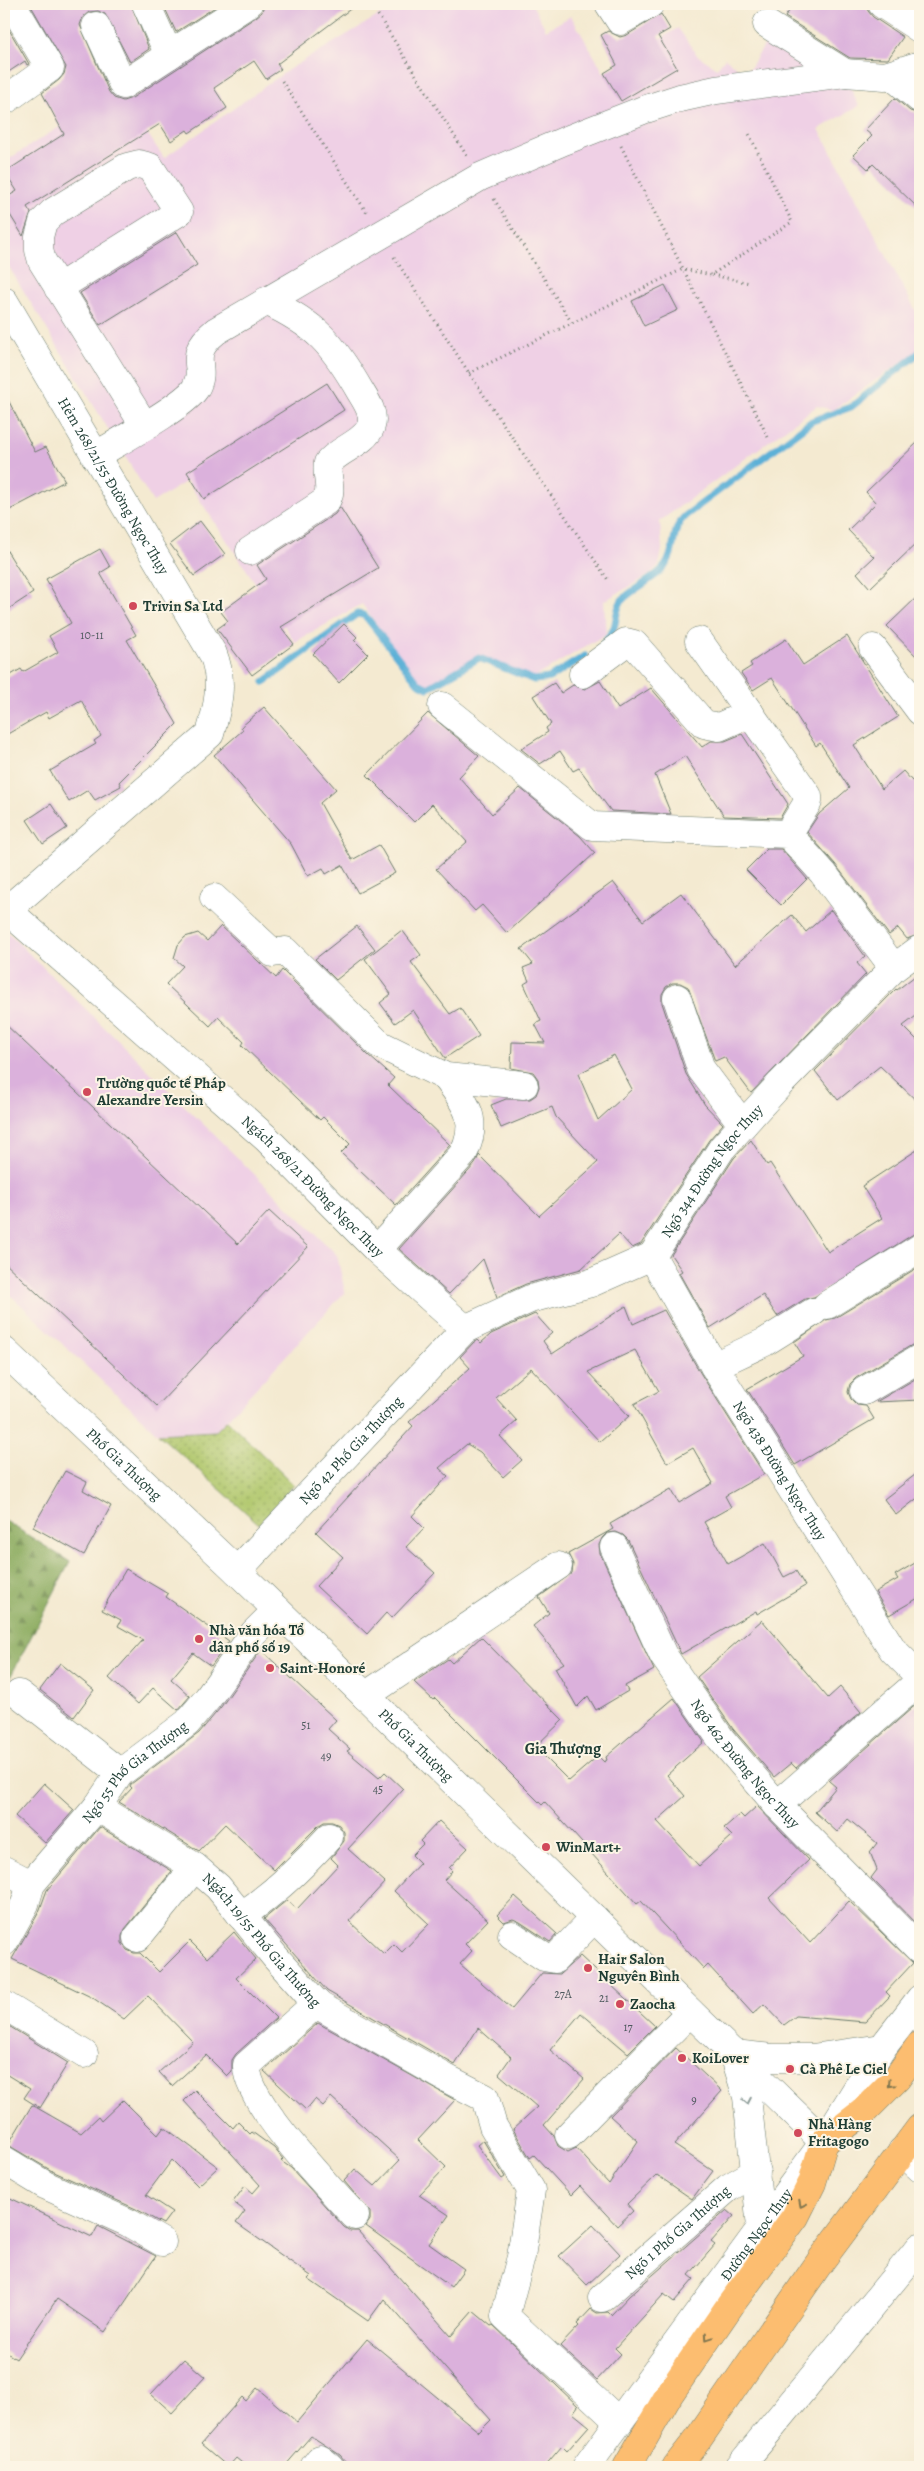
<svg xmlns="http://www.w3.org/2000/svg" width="924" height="2471" font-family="Alegreya,serif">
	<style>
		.built { fill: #efd0e5 }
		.grass { fill: url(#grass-dots); stroke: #688250 }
		.forest { fill: url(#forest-firs); stroke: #56744a }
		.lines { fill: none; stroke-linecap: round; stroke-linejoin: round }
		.stream { stroke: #5bb0d7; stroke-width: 7 }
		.building { fill: #dbb1dc; fill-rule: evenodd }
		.minor-casing { stroke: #6a7a6b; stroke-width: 29 }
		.major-casing { stroke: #6a7a6b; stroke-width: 29 }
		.path { stroke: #6a7a6b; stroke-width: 3; stroke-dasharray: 1 4; stroke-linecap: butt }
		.minor { stroke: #fff; stroke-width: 28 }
		.major { stroke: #fcbd6f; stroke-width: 28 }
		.oneway { stroke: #82774f }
		.oneway2 { stroke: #8f9e9a }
		.poi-dot { fill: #d1495b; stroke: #fcf5e5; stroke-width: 2 }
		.labels { text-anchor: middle; stroke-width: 4; stroke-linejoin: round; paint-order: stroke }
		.number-label { font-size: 12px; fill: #4e5a5e }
		.street-label { font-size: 15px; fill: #1f3d34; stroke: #fcf5e5 }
		.poi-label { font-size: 15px; font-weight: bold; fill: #1f3d34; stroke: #fcf5e5; text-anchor: start }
		.neighbourhood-label { font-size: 16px; font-weight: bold; fill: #1f3d34; stroke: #fcf5e5 }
	</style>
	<defs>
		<pattern id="grass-dots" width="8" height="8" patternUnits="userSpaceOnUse" patternTransform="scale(1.25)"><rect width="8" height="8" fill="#b1c86d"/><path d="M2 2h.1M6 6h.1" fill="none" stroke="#8fa45a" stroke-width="1.8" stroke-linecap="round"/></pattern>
		<pattern id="forest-firs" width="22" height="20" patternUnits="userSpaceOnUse" patternTransform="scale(1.25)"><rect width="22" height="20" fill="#8cac60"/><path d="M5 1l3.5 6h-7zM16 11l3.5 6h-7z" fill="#728d50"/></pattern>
	</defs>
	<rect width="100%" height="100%" fill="#fcf5e5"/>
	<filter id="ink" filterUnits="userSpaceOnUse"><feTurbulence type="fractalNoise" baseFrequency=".02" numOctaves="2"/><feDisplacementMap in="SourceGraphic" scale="10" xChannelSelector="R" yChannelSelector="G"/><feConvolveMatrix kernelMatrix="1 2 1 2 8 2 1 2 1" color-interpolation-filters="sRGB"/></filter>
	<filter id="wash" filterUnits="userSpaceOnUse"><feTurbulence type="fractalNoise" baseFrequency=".0096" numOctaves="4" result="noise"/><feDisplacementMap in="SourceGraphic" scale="20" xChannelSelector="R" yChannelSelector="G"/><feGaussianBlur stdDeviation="1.12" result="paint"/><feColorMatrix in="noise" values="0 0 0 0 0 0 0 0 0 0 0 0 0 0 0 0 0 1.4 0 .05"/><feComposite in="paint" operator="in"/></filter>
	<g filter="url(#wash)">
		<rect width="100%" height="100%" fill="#f4ead1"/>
		<path class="built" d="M398 4H532L546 30 571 16 604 73 678 28 697 55 717 68 725 58 746 75 773 31 846 78 859 106 819 129 920 319V349L833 410 817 406 660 521 662 549 659 565 649 575 604 601 606 634 528 681 479 659 425 691 362 604 295 642 187 481 153 502 4 259V162L118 90 164 158 288 70Z
			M4 929 337 1255 345 1292 216 1431 158 1434 4 1289Z"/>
		<path class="grass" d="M227 1420 294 1485 259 1524 158 1434 216 1431Z"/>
		<path class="forest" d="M4 1520 70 1562 4 1689Z"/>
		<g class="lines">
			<path class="stream" d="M604 643C621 625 612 616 622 600 635 587 654 580 665 566 677 550 670 530 685 516L812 421 851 407 920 352
				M264 682 357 614 363 615 367 618 418 683 428 688 479 658 534 680 549 678 585 656"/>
		</g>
		<g id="blocks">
			<path class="building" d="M30 4H131L149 49 130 62 105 14 98 11 89 12 83 17 80 25 109 92 114 98 123 101 132 98 256 17 262 12 264 4H357L277 64 281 69 266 79 254 61 214 88 227 108 189 133 187 130 171 141 160 124 27 207 31 213 23 236 4 205V199L17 191 5 172 64 134 42 93 59 80 64 74 66 67Z
				M163 4H220L176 32Z
				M794 4H866L868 11 873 17 903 37 888 59 850 58 785 17Z
				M661 14 670 29 658 36 677 68 621 101 604 73 617 65 601 35 608 31 620 37 627 35Z
				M4 21 29 64 27 65 25 61 4 75Z
				M895 98 910 111 920 114V210L873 164 868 169 853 155 872 136 865 130Z
				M177 232 197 265 100 325 80 293Z
				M665 285 678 310 644 326 632 301Z
				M327 383 344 410 204 499 187 472Z
				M4 392 35 452 46 447 65 481 4 513Z
				M920 440V540L870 588 857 573 874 557 848 530 876 503 866 492Z
				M340 507 378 568 281 627 294 644 252 675 217 629 228 621 221 612 266 579 257 565 335 514Z
				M200 521 225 554 194 576 170 544Z
				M4 546 33 593 4 612Z
				M100 549 110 567 100 573 136 635 127 640 177 724 119 782 121 786 95 800 88 790 69 802 50 771 96 744 94 741 101 736 81 700 49 718 46 712 4 736V679L21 669 23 672 58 652 49 636 71 623 46 579Z
				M920 594V660L887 626Z
				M344 624 357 637 354 640 368 654 339 683 313 654Z
				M847 636 898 717 854 745 882 789 903 771 912 781H920V934L907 939 898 928 889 935 835 864 807 832 819 814 849 788 820 743 816 746 772 678 753 690 741 673 752 666 750 663 786 639 803 665Z
				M600 681 618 709 651 688 702 747 711 741H725L742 734 788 804 780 818 724 816 685 756 655 775 671 814 611 811 579 768 573 771 560 751 540 764 521 749 548 732 546 728 551 724 533 696 554 683 561 693 573 685 585 689Z
				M264 707 336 789 320 803 352 860 379 845 395 873 358 893 342 865 326 874 323 868 308 876 291 844 214 755 243 730 241 727Z
				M428 713 479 756 459 777 492 814 520 788 580 836 595 853 507 933 482 905 475 911 436 869 467 842 432 804 414 822 367 775Z
				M51 804 67 828 43 844 27 820Z
				M767 849H781L807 879 781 905 746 870Z
				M613 882 643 921 681 893 735 965 792 915 806 932 831 910 865 956 857 963 866 974 751 1093 724 1057 715 1061 688 987 680 983H672L666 987 662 994V1003L686 1074 705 1105 723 1124 709 1140 641 1244 632 1248 619 1234 581 1269 526 1284 497 1297 483 1259 449 1294 399 1249 475 1164 479 1155 539 1216 598 1162 556 1117 552 1107 501 1128 491 1105 506 1099H530L536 1095 539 1087 538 1079 533 1072 511 1068 512 1042 545 1043 535 1024 541 1021 524 984 529 981 523 968 533 964 521 949ZM614 1055 632 1089 598 1120 578 1074Z
				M221 926 276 978 282 970 368 1055 394 1078 388 1085 450 1145 396 1205 341 1153 350 1144 323 1117 320 1120 298 1099 242 1045 244 1042 218 1017 210 1026 166 984 183 966 174 958 178 945 185 937 198 933 207 941Z
				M357 926 375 949 336 980 315 959Z
				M402 930 421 955 411 962 450 1014 460 1008 479 1036 445 1058 413 1010 395 1023 380 1003 391 994 365 959Z
				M920 972V1013L903 1026 920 1043V1104L880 1066 838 1100 815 1071 896 989 897 990Z
				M4 1023 238 1244 269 1211 308 1247 157 1406 4 1262Z
				M751 1140 767 1165 770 1163 828 1252 882 1218 862 1186 920 1148V1232L912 1235 814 1297 805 1299 777 1316 763 1295 710 1328 679 1273 682 1271 671 1255 734 1158Z
				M920 1266V1342L912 1345 856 1378 850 1384 848 1392 851 1399 857 1405 866 1406 874 1419 795 1465 747 1389 803 1356 794 1342 826 1320 835 1318Z
				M626 1306 633 1324 664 1310 701 1374 764 1474 725 1496 731 1507 704 1522 728 1564 765 1543 784 1577 796 1571 805 1586 757 1614 756 1611 681 1654 628 1540 623 1535 616 1532 607 1533 602 1538 599 1545 600 1553 654 1670 625 1686 628 1691 596 1710 588 1696 577 1707 555 1668 564 1663 533 1626 549 1613 539 1597 572 1573 573 1564 568 1554 613 1529 610 1524 671 1489 679 1503 713 1483 693 1448 667 1463 634 1404 659 1391 635 1350 588 1372 629 1416 600 1442 531 1368 496 1398 517 1421 500 1436 522 1460 503 1477 480 1452 467 1444 439 1468 448 1476 412 1516 424 1528 406 1547 435 1573 392 1618 386 1613 367 1634 316 1586 343 1557 316 1532 413 1426 409 1422 470 1368 460 1357 474 1342 478 1340 481 1343 491 1334 535 1314 552 1333 543 1341 552 1354Z
				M920 1376V1400L876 1402Z
				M65 1471 87 1482 83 1490 111 1506 84 1555 33 1527Z
				M920 1471V1496L896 1515 884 1499Z
				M920 1560V1597L889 1615 875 1592 898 1579 895 1575Z
				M126 1569 168 1594 166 1597 229 1641 211 1666 193 1653 171 1679 190 1696 178 1710 153 1688 138 1704 109 1678 143 1640 118 1626 121 1620 102 1610Z
				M762 1620 828 1698 840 1687 861 1712 796 1768 791 1763 774 1777 733 1729 697 1677Z
				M481 1637 563 1720 535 1747 569 1781 598 1756 604 1762 607 1760 606 1757 674 1698 704 1742 667 1775 685 1796 657 1821 699 1866 732 1836 724 1828 740 1814 744 1818 757 1806 809 1860 769 1898 810 1943 849 1901 913 1963 886 1992 890 1996 865 2022 796 2016 784 2025 764 2004 753 2014 708 1965 704 1969 641 1901 637 1904 545 1802 542 1805 435 1698 433 1700 414 1682 448 1659 452 1663Z
				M261 1650 336 1720 328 1729 350 1749 347 1751 379 1778 385 1772 403 1789 348 1849 385 1882 349 1921 384 1954 394 1944 402 1952 429 1924 394 1891 420 1863 412 1855 423 1844 420 1841 439 1821 468 1848 449 1868 452 1871 444 1880 488 1920 465 1944 472 1951 460 1964 512 2009 542 1973 560 1974 580 1956 655 2026 628 2053 581 2013 550 2050 584 2079 544 2125 554 2136 558 2146 568 2152 576 2148 609 2184 638 2141 610 2116 676 2048 722 2091 674 2145 713 2171 692 2199 657 2175 627 2204 633 2211 617 2226 580 2186 571 2195 534 2155 530 2158 513 2129 537 2107 499 2074 511 2057 478 2028 455 2065 327 1991 264 1919 287 1900 297 1909 338 1865 331 1858 344 1841V1832L339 1825 332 1822H324L318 1826 274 1870 225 1824 199 1851 119 1802 132 1788 130 1786 131 1784 199 1733 221 1707Z
				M60 1663 94 1690 74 1717 40 1690Z
				M920 1701V1928L871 1878 877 1870 870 1852 877 1843 848 1819 837 1832 815 1812 836 1787 829 1781Z
				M44 1783 74 1810 45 1843 15 1816Z
				M100 1827 172 1871 125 1929 122 1936V1943L127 1950 134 1953H140L159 1972 190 1941 207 1958 234 1932 256 1959 236 1978 276 2018 236 2054 232 2060V2071L227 2076 206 2055 172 2086 159 2072 193 2042 148 1996 124 2019 93 1998 12 1959 39 1912 47 1890Z
				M515 1896 557 1934 550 1942 520 1922 513 1919 504 1922 497 1915Z
				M4 2023 68 2063 40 2108 24 2098 30 2089 4 2073Z
				M318 2023 455 2100 418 2140 446 2167 419 2195 449 2215 429 2244 464 2269 451 2287 366 2226 370 2220V2212L344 2181 355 2169 375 2186 400 2160 331 2097 323 2106 315 2099 306 2110 264 2071Z
				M195 2090 233 2128 238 2122 250 2134 252 2132 274 2148 283 2159 281 2161 291 2168 344 2227 350 2231H358L451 2336 473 2311 491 2326 493 2325 578 2406 573 2413 589 2426 567 2451 562 2446 544 2467H350L340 2455 311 2436 284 2467H247L236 2458 228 2467 201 2444 242 2397 246 2401 257 2388 297 2422 367 2339 479 2432 491 2420 384 2299 368 2321 308 2279 311 2276 236 2223 245 2211 233 2202 245 2186 253 2193 260 2185 184 2101Z
				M123 2100 158 2135 164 2127 218 2167 198 2186 172 2160 146 2195 172 2212 163 2224 136 2209 52 2171 8 2145 32 2105 81 2133 98 2117 101 2121Z
				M483 2140 505 2177 502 2179 477 2145Z
				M4 2195 92 2237 98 2226 156 2256 105 2332 57 2299 16 2359 4 2351Z
				M727 2210 734 2216 711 2242 715 2245 689 2275 694 2279 674 2302 664 2294 615 2348 621 2354 597 2380 560 2346 579 2326 577 2324 591 2309 597 2313 608 2312 611 2315 629 2296Z
				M593 2225 620 2254 587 2285 559 2256Z
				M184 2359 205 2377 172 2413 151 2394Z"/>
		</g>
	</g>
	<g filter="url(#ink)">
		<use href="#blocks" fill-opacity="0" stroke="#6a7a6b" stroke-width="1"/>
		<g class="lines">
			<g class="minor-casing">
				<g id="minor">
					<path d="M146 4 169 55 248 4"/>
					<path d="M609 4 620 21 650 4"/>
					<path d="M882 4 920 29"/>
					<path d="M767 24 845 73 885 76 920 65"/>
					<path d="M96 26 123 85 169 55"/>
					<path d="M891 75 920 99"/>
					<path d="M4 101 50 68 12 4"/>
					<path d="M58 288 179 212 150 167 139 164 127 167 53 212 43 222 39 237V250L42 261 144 425"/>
					<path id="s1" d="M4 301 213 654C224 681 218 706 210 734L7 910"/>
					<path d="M95 456C116 443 184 406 195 389 209 366 184 357 216 331L480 177 564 141 643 110 680 98 716 90 845 73"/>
					<path d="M250 551 326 501C334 489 325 476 328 463 339 449 365 443 371 426 375 413 366 401 360 391 333 344 316 324 266 301"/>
					<path d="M699 641 808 796V802L788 834"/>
					<path d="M873 648 920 711"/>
					<path d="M583 674 626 642 634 644 704 724 719 727 750 713"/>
					<path d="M442 706 592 826 788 834 823 873 894 968"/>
					<path d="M214 898 273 953 285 951 379 1044 446 1077 524 1085"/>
					<path id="s2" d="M4 904 7 910 266 1138 377 1250 465 1329"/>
					<path d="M677 998 701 1069 743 1125"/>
					<path d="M377 1250 463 1154C480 1120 466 1104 446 1077"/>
					<path id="s3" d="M652 1256 714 1366 893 1650 920 1677"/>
					<path d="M827 1305 920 1248"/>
					<path id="s4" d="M4 1351 237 1571 824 2142"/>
					<path d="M714 1366 765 1342 813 1312"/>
					<path d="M864 1391 920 1358"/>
					<path id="s5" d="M614 1547 663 1655 721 1739 777 1805 920 1950"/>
					<path id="s6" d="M237 1571 465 1329 530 1299 591 1283 652 1256 722 1148 780 1084 894 968 920 949"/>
					<path d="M19 1694 120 1773"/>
					<path d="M365 1696 558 1566"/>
					<path d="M777 1805 920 1681"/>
					<path id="s7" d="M97 1807 195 1867 218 1887 276 1958 318 2005 446 2078 485 2098 493 2126 531 2190 521 2257 505 2316 619 2422"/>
					<path d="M4 1870 31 1884"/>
					<path d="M241 1916C275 1893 302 1867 329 1837"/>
					<path d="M512 1935 544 1957 555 1959 594 1918"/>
					<path d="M137 1938 195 1867"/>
					<path id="s8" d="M4 1942 25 1904 31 1884 97 1807 120 1773 187 1723 208 1698 254 1633 277 1610"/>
					<path d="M317 2003 247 2065C244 2100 329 2188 355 2216"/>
					<path d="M4 2005 84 2054"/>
					<path d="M569 2135 690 2012"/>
					<path d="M902 2151 920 2168"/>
					<path d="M4 2160 45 2185 129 2223 162 2242"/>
					<path d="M761 2227 747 2097 734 2054 772 2058H812L882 2048"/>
					<path id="s9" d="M602 2298 728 2188 756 2172"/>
					<path d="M314 2467 320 2459 330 2467"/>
					<path id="s10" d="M586 2467 824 2142 882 2048 920 1999"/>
					<path d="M739 2467 920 2247"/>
				</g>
			</g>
			<g class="major-casing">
				<path id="major" d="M627 2467 670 2393 731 2304 795 2217 812 2183 824 2142 863 2112 897 2078 920 2045
					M676 2467 698 2439 822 2259 920 2128"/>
			</g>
			<path class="path" d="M378 15 467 156
				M282 81 367 213
				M621 146 768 437
				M494 199 572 323
				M394 257 469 373 608 580
				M712 275 750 283
				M469 373 683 269 711 275 792 222 749 134"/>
			<use href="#minor" class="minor"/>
			<use href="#major" class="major"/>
		</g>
		<defs><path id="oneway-chevron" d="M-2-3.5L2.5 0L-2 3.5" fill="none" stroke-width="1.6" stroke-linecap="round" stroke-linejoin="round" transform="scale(1.25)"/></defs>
		<g class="oneway">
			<use href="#oneway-chevron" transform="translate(891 2084) rotate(134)"/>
			<use href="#oneway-chevron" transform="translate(802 2204) rotate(117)"/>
			<use href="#oneway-chevron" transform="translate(708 2337) rotate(124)"/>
		</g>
		<use class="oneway2" href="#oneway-chevron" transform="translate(747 2101) rotate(79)"/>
	</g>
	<g class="poi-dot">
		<circle cx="133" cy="606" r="5"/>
		<circle cx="87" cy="1092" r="5"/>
		<circle cx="199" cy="1639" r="5"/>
		<circle cx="270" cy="1668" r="5"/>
		<circle cx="546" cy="1847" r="5"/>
		<circle cx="588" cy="1968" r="5"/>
		<circle cx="620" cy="2004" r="5"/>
		<circle cx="682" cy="2058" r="5"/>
		<circle cx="790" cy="2069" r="5"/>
		<circle cx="798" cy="2133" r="5"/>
	</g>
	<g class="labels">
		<g class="number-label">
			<text x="92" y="639">10-11</text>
			<text x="306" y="1729">51</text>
			<text x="326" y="1760">49</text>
			<text x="378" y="1793">45</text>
			<text x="563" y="1998">27A</text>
			<text x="604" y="2002">21</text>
			<text x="628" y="2031">17</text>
			<text x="694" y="2104">9</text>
		</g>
		<g class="street-label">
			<text dy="5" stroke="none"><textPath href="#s1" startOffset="215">Hẻm 268/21/55 Đường Ngọc Thụy</textPath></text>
			<text dy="5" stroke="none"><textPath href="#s6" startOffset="638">Ngõ 344 Đường Ngọc Thụy</textPath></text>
			<text dy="5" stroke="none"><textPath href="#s2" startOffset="419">Ngách 268/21 Đường Ngọc Thụy</textPath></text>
			<text dy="5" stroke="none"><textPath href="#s6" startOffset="166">Ngõ 42 Phố Gia Thượng</textPath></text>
			<text dy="5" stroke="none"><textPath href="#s4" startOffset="165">Phố Gia Thượng</textPath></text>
			<text dy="5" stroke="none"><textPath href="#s3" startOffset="250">Ngõ 438 Đường Ngọc Thụy</textPath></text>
			<text dy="5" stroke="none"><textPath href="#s4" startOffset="570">Phố Gia Thượng</textPath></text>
			<text dy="5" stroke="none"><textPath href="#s5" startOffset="255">Ngõ 462 Đường Ngọc Thụy</textPath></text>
			<text dy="5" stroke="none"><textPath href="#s8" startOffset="218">Ngõ 55 Phố Gia Thượng</textPath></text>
			<text dy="5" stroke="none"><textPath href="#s7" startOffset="214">Ngách 19/55 Phố Gia Thượng</textPath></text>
			<text dy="5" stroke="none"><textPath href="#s9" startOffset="100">Ngõ 1 Phố Gia Thượng</textPath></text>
			<text dy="5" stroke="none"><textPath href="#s10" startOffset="288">Đường Ngọc Thụy</textPath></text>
		</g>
		<g class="poi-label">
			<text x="143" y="611">Trivin Sa Ltd</text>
			<text x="97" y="1088">Trường quốc tế Pháp<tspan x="97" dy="17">Alexandre Yersin</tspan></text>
			<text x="209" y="1635">Nhà văn hóa Tổ<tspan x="209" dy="17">dân phố số 19</tspan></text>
			<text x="280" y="1673">Saint-Honoré</text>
			<text x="556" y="1852">WinMart+</text>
			<text x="598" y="1964">Hair Salon<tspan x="598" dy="17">Nguyên Bình</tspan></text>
			<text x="630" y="2009">Zaocha</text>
			<text x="692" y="2063">KoiLover</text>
			<text x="800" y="2074">Cà Phê Le Ciel</text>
			<text x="808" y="2129">Nhà Hàng<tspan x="808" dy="17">Fritagogo</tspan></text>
		</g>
		<g class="neighbourhood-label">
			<text x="563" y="1754">Gia Thượng</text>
		</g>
	</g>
	<rect width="924" height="2471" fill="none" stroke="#fcf5e5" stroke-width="20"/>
</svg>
